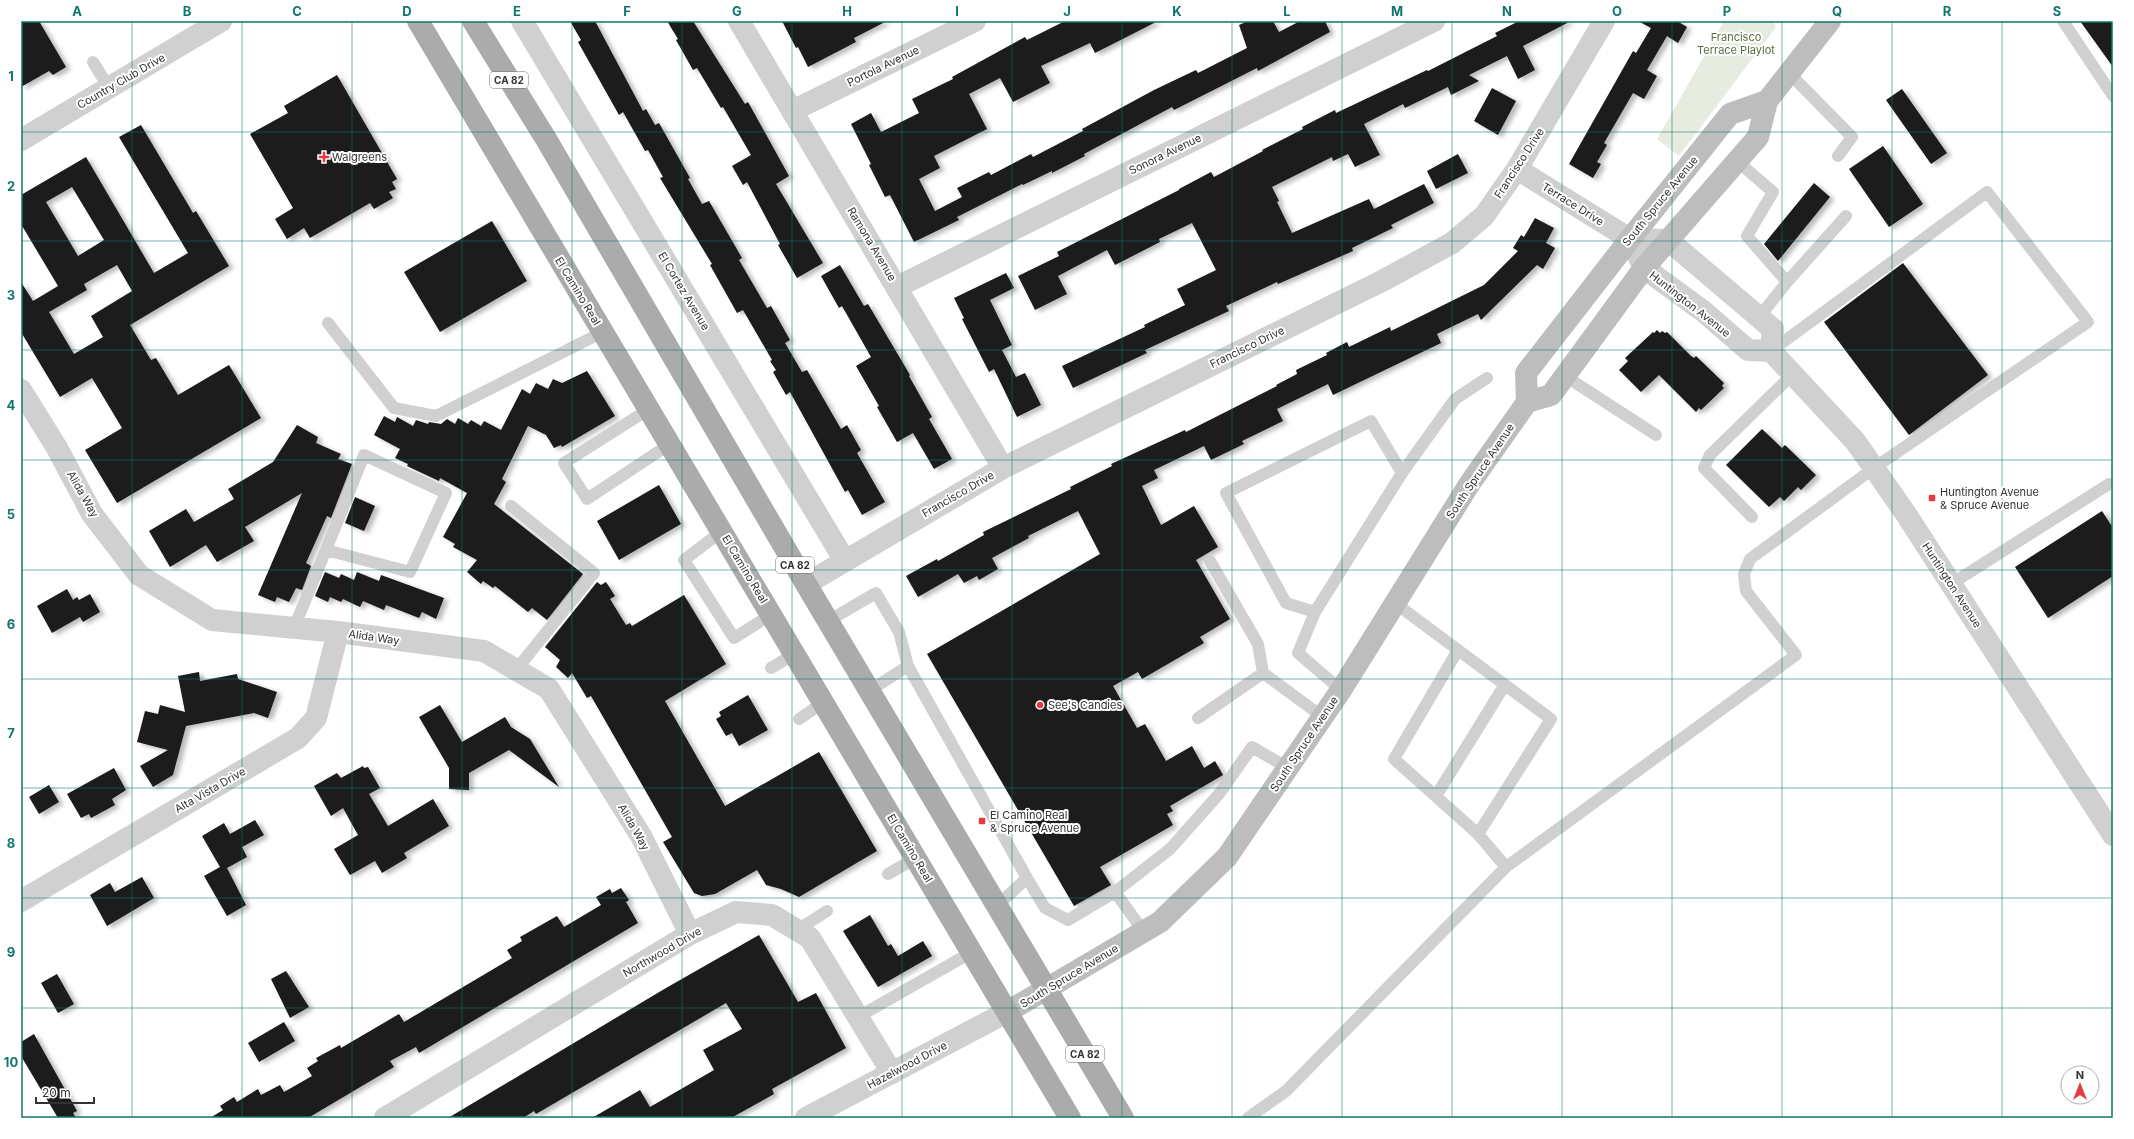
<svg xmlns="http://www.w3.org/2000/svg" width="2134" height="1139" font-family="Inter,sans-serif">
	<style>
		.green { fill: #e6ecdf }
		.building { fill: #1a1a1a; fill-rule: evenodd; filter: url(#shadow) }
		.lines { fill: none; stroke-linecap: round; stroke-linejoin: round }
		.service { stroke: #d0d0d0; stroke-width: 12 }
		.minor { stroke: #d0d0d0; stroke-width: 22 }
		.tertiary { stroke: #d0d0d0; stroke-width: 22 }
		.secondary { stroke: #bdbdbd; stroke-width: 22 }
		.primary { stroke: #ababab; stroke-width: 22 }
		.grid { fill: none; stroke: #0f766e; stroke-width: 1; stroke-opacity: 0.55 }
		.poi-dot { fill: #e63946; stroke: #fff; stroke-width: 1.5 }
		.labels { text-anchor: middle; stroke-width: 4; stroke-linejoin: round; paint-order: stroke }
		.shield { fill: #fff; stroke: #707070; stroke-width: 1 }
		.shield-label { font-size: 10px; font-weight: bold; fill: #333 }
		.park-label { font-size: 11px; fill: #56703f; stroke: #fff }
		.street-label { font-size: 11px; fill: #333; stroke: #fff }
		.poi-label { font-size: 11px; fill: #333; stroke: #fff; text-anchor: start }
		.neatline { fill: none; stroke: #0f766e; stroke-width: 1.5 }
		.grid-label { font-size: 13px; text-anchor: middle; font-weight: bold; fill: #0f766e }
	</style>
	<defs>
		<filter id="shadow"><feDropShadow dx="4.5" dy="2.5" stdDeviation="2" flood-color="#0004"/></filter>
	</defs>
	<rect width="100%" height="100%" fill="#fff"/>
	<path class="green" d="M1724 21H1773L1776 27 1679 156 1657 139Z"/>
	<path class="building" d="M21 21H39L66 67 53 75 49 71 21 87Z
		M570 21H595L643 111 646 109 655 125 659 123 690 178 688 179 702 204 709 201 742 258 739 260 767 308 771 306 790 340 785 343 802 372 807 370 841 429 847 425 861 450 857 453 885 502 862 515 848 490 845 492 790 392 786 395 773 372 776 370 770 361 772 360 743 310 737 313 710 265 712 264 660 178 663 177 648 150 645 151 623 112 619 115 578 42 581 40Z
		M667 21H693L745 104 748 102 789 176 776 184 823 263 797 278 778 245 780 244 747 182 743 185 732 166 751 155 723 107 721 108 697 68 693 70 676 40 678 39Z
		M782 21H887L854 38 856 42 808 67 798 47 796 48Z
		M1065 21H1158L1095 53 1090 43 1041 66 1050 83 1013 102 1000 78 969 94 987 129 934 156 940 168 919 179 935 211 962 197 957 188 989 172 991 175 1031 154 1033 157 1083 131 1082 129 1154 90 1196 70 1198 73 1247 48 1239 25 1248 21H1273L1279 32 1300 21H1325L1330 32 1258 71 1257 68 1174 110 1172 107 1084 154 1085 156 1052 173V171L1023 185 1022 184 957 217 959 220 914 242 890 195 885 197 869 165 871 164 851 124 871 113 881 132 919 113 912 99 953 79 952 77 1025 37 1027 40Z
		M1519 21H1571L1523 46 1535 70 1518 79 1507 56 1469 75 1479 81 1451 95 1448 87 1405 108 1403 104 1364 124 1380 155 1355 167 1348 154 1333 161 1332 157 1272 187 1279 201 1277 202 1292 233 1369 199 1374 209 1424 184 1434 203 1391 225 1393 228 1352 248 1353 251 1278 284 1277 282 1226 306 1229 311 1145 350 1147 353 1073 388 1062 366 1145 327 1144 325 1185 305 1177 289 1216 270 1192 223 1159 239 1160 242 1115 265 1107 250 1058 276 1067 294 1035 310 1018 276 1059 256 1057 252 1179 190V189L1211 172 1214 177 1263 151 1262 150 1303 129 1302 127 1335 110 1336 113 1427 70 1428 71 1497 36 1495 33Z
		M1638 21H1677L1687 27 1678 43 1667 36 1647 70 1657 76 1644 99 1633 93 1604 143 1607 145 1597 162 1601 164 1593 178 1569 164 1633 51 1636 53 1651 28Z
		M2080 21H2113V67Z
		M337 75 397 179 392 182 396 189 389 192 393 198 374 209 370 203 310 238 304 228 287 239 275 219 293 208 250 134 288 113 284 106Z
		M1492 88 1516 101 1498 135 1474 121Z
		M1902 89 1947 153 1931 164 1886 100Z
		M141 125 193 213 196 211 229 266 130 325 151 360 156 358 178 395 229 365 261 418 117 503 85 450 122 428 92 378 60 397 21 332V282L33 301 58 286 21 224V195L86 157 154 273 188 253 119 137ZM72 187 104 240 78 256 46 202ZM117 265 132 291 91 316 103 337 74 354 49 312 87 290 84 284Z
		M1883 146 1923 204 1889 227 1849 169Z
		M1458 154 1468 173 1436 189 1427 171Z
		M1814 183 1830 197 1778 261 1764 244Z
		M1535 218 1554 228 1546 243 1555 248 1543 269 1537 265 1481 320 1478 314 1445 330 1437 334 1441 343 1333 395 1328 384 1277 409 1283 421 1242 441 1244 444 1211 460 1204 446 1154 470 1158 478 1142 486 1161 525 1194 506 1218 547 1196 560 1230 619 1200 637 1204 643 1142 679 1138 672 1113 686 1137 728 1145 724 1166 761 1192 746 1204 768 1215 761 1223 775 1170 806 1173 811 1167 814 1173 825 1100 867 1111 885 1074 906 927 654 1100 554 1078 511 1028 536 1029 538 992 558 998 569 979 580 977 576 964 583 958 574 918 597 906 576 937 559 938 561 984 535 983 532 1071 489 1070 487 1112 466 1111 464 1185 430 1186 432 1277 386 1276 385 1297 374 1296 370 1327 355 1326 353 1347 342 1349 347 1390 327 1391 331 1484 285 1518 251 1513 248 1521 235 1524 237Z
		M492 221 527 281 440 332 404 272Z
		M1903 263 1988 375 1909 435 1824 322Z
		M840 265 864 306 868 304 910 375 909 376 932 417 929 419 952 459 934 469 913 433 897 442 877 407 879 406 856 366 871 357 842 306 839 308 821 276Z
		M1006 273 1014 288 990 300 1012 345 1002 350 1016 377 1025 373 1041 405 1017 417 994 369 989 372 962 319 964 318 954 298Z
		M1657 330 1660 333 1662 331 1665 333 1667 332 1691 356 1694 358 1696 356 1724 383 1722 386 1724 388 1701 410 1699 408 1696 412 1659 375 1641 392 1619 370 1628 361 1625 358 1653 332 1654 333Z
		M587 371 615 416 562 447 561 445 554 448 546 435 528 426 502 479 506 482 494 504 583 574 547 620 532 608 528 612 495 586 493 588 483 581 481 584 467 572 477 560 453 547 455 544 443 537 467 493 440 478 439 481 407 466 408 464 395 458 400 449 374 435 384 416 395 422 397 417 413 426 416 420 428 424 429 422 441 424 447 419 455 424 458 418 468 424 471 420 481 426 484 421 501 430 522 389 530 394 536 383 548 389 553 379 562 383Z
		M297 425 318 437 316 443 341 454 338 459 352 464 331 518 327 516 306 563 311 566 302 590 296 588 289 602 277 597 275 602 258 595 302 493 245 527 254 541 217 562 206 545 170 567 149 531 186 509 194 522 234 499 228 489 273 462Z
		M1762 429 1782 448 1785 445 1816 475 1801 490 1798 487 1784 501 1780 497 1769 507 1726 465Z
		M659 485 681 524 619 560 597 521Z
		M355 497 375 506 364 531 345 523Z
		M2102 511 2113 528V576L2048 618 2015 567Z
		M325 572 339 578 341 574 354 580 357 572 379 581 381 575 444 598 436 619 422 612 419 618 386 605 384 610 363 601 360 607 343 599 341 602 330 597 328 602 315 596Z
		M597 582 601 585 606 582 615 596 610 599 626 625 630 623 632 626 684 595 726 664 665 701 725 806 819 752 877 851 799 897 781 889 766 885 757 870 715 894 702 896 694 893 663 842 672 837 591 696 587 698 572 673 568 678 556 667 560 660 545 647Z
		M67 589 73 600 77 597 79 600 90 594 100 612 83 622 80 617 52 633 37 606Z
		M199 672 200 681 237 674 238 679 277 692 268 718 254 713 186 726 173 775 153 787 140 766 168 750 137 742 145 711 158 714 160 705 185 712 178 676Z
		M748 695 768 730 739 746 732 733 726 736 716 719 721 716 719 712Z
		M440 705 462 742 505 717 511 727 530 739 559 787 509 750 469 773V790L449 789V768L419 717Z
		M363 766 364 768 368 767 380 788 369 794 388 826 433 799 449 826 404 853 407 858 382 873 375 861 350 875 334 849 358 835 343 808 331 816 314 786 337 773 341 778Z
		M114 768 126 790 112 799 115 805 91 818 89 814 81 818 67 794Z
		M49 785 59 802 39 814 29 797Z
		M255 820 264 835 242 847 247 857 227 868 246 905 227 916 204 876 220 867 202 836 224 823 230 834Z
		M142 877 154 898 107 926 90 895 110 883 115 892Z
		M621 888 629 900 626 902 638 923 419 1053 416 1047 390 1061 394 1067 308 1118H210L223 1110 220 1106 234 1097 237 1102 258 1089 261 1095 280 1085 284 1092 312 1076 307 1068 318 1061 316 1058 340 1045 341 1048 399 1014 404 1022 512 958 507 950 522 941 520 937 557 916 564 927 601 905 596 897 610 889 612 893Z
		M870 915 888 946 891 944 898 956 923 941 932 956 878 987 843 931Z
		M759 935 798 1002 816 993 846 1048 772 1089 774 1094 731 1118H592L640 1090 650 1107 714 1070 703 1050 742 1029 726 1003 536 1114 534 1111 523 1118H448L666 988Z
		M286 971 309 1007 290 1018 271 979Z
		M57 974 74 1004 58 1013 41 983Z
		M284 1022 295 1041 259 1062 248 1043Z
		M34 1034 77 1111 73 1113 76 1118H58L21 1056V1042Z"/>
	<g class="lines">
		<path class="service" d="M2063 21 2113 96
			M93 62 109 88
			M1789 73 1852 137 1838 156
			M1737 161 1773 192 1747 236 1787 282
			M1760 316 1787 282 1846 216
			M328 323 394 408 436 416 603 332
			M1565 376 1656 435
			M649 409 564 463 587 499 670 444
			M511 506 594 573 516 670
			M1752 517 1704 468 1710 455 1793 374
			M722 531 684 560 734 638 772 614
			M1210 561 1258 644 1263 673
			M1951 584 2109 484
			M1395 603 1458 650
			M1315 612 1286 603 1226 493 1371 421 1402 473
			M828 621 876 593 899 632 908 666
			M294 628C318 570 341 513 364 455L446 493 410 572 326 550
			M771 668 796 653
			M1341 690 1298 653 1315 612 1402 473 1455 399 1487 378
			M869 691 908 666 1027 878 997 906
			M1198 718 1263 673 1323 717
			M799 719 824 702
			M1436 796 1504 686
			M1478 834 1551 719 1458 650 1394 759 1478 834 1506 867
			M888 874 916 858
			M1027 878 1045 908 1068 920 1115 892 1170 849 1219 794 1252 747 1288 768
			M1115 892 1144 932
			M797 930 827 911
			M858 1017 972 952
			M1248 1118 1286 1091 1506 867 1796 655 1746 591 1744 574 1750 559 1874 468 2088 322 1987 192 1771 351"/>
		<path class="minor" d="M522 21 845 561
			M739 21 1003 468
			M792 111 975 21
			M1517 169 1630 239
			M897 287 1434 21
			M21 390 57 448 92 514 139 575 212 620 338 632 484 651 549 689 641 836 690 934
			M806 584 1003 468 1382 281 1452 243 1484 216 1517 169 1604 21
			M21 901 298 738 316 718 338 632
			M385 1118 690 934 736 912 772 915 810 938 892 1073
			M806 1118 1007 1012"/>
		<path class="tertiary" d="M21 140 221 21
			M1771 351 1773 329 1668 240 1630 239 1644 268 1703 311 1748 350 1771 351 1855 441 1874 468 1906 514 2113 835"/>
		<path class="secondary" d="M1527 402 1526 373 1630 239 1730 114 1767 101
			M1007 1012 1160 922 1227 857 1341 690 1470 483 1527 402 1551 395 1644 268 1758 137 1767 101 1830 21"/>
		<path class="primary" d="M418 21C635 387 854 752 1070 1118
			M473 21 546 139 806 584 1123 1118"/>
	</g>
	<path class="grid" d="M132 21V1118M242 21V1118M352 21V1118M462 21V1118M572 21V1118M682 21V1118M792 21V1118M902 21V1118M1012 21V1118M1122 21V1118M1232 21V1118M1342 21V1118M1452 21V1118M1562 21V1118M1672 21V1118M1782 21V1118M1892 21V1118M2002 21V1118M21 132H2113M21 241H2113M21 350H2113M21 460H2113M21 570H2113M21 679H2113M21 788H2113M21 898H2113M21 1008H2113"/>
	<g class="poi-dot">
		<path d="M322 151h4v4h4v4h-4v4h-4v-4h-4v-4h4z"/>
		<rect x="1928" y="494" width="8" height="8" rx="2"/>
		<circle cx="1040" cy="705" r="4"/>
		<rect x="978" y="817" width="8" height="8" rx="2"/>
	</g>
	<g class="labels">
		<g class="shield">
			<rect x="490" y="72" width="38" height="16" rx="3"/>
			<rect x="776" y="557" width="38" height="16" rx="3"/>
			<rect x="1066" y="1046" width="38" height="16" rx="3"/>
		</g>
		<g class="shield-label">
			<text x="509" y="84">CA 82</text>
			<text x="795" y="569">CA 82</text>
			<text x="1085" y="1058">CA 82</text>
		</g>
		<g class="park-label">
			<text x="1736" y="41">Francisco<tspan x="1736" dy="13">Terrace Playlot</tspan></text>
		</g>
		<g class="street-label">
			<text transform="translate(883 66) rotate(-26)" y="4">Portola Avenue</text>
			<text transform="translate(121 81) rotate(-30)" y="4">Country Club Drive</text>
			<text transform="translate(1165 154) rotate(-26)" y="4">Sonora Avenue</text>
			<text transform="translate(1519 163) rotate(-57)" y="4">Francisco Drive</text>
			<text transform="translate(1660 201) rotate(-51)" y="4">South Spruce Avenue</text>
			<text transform="translate(1573 204) rotate(32)" y="4">Terrace Drive</text>
			<text transform="translate(872 244) rotate(59)" y="4">Ramona Avenue</text>
			<text transform="translate(578 291) rotate(59)" y="4">El Camino Real</text>
			<text transform="translate(684 291) rotate(59)" y="4">El Cortez Avenue</text>
			<text transform="translate(1690 304) rotate(38)" y="4">Huntington Avenue</text>
			<text transform="translate(1247 347) rotate(-26)" y="4">Francisco Drive</text>
			<text transform="translate(1480 471) rotate(-56)" y="4">South Spruce Avenue</text>
			<text transform="translate(83 494) rotate(60)" y="4">Alida Way</text>
			<text transform="translate(958 494) rotate(-30)" y="4">Francisco Drive</text>
			<text transform="translate(745 569) rotate(59)" y="4">El Camino Real</text>
			<text transform="translate(1952 585) rotate(57)" y="4">Huntington Avenue</text>
			<text transform="translate(374 637) rotate(8)" y="4">Alida Way</text>
			<text transform="translate(1304 744) rotate(-56)" y="4">South Spruce Avenue</text>
			<text transform="translate(210 790) rotate(-30)" y="4">Alta Vista Drive</text>
			<text transform="translate(634 827) rotate(60)" y="4">Alida Way</text>
			<text transform="translate(910 848) rotate(59)" y="4">El Camino Real</text>
			<text transform="translate(662 952) rotate(-30)" y="4">Northwood Drive</text>
			<text transform="translate(1069 976) rotate(-31)" y="4">South Spruce Avenue</text>
			<text transform="translate(907 1065) rotate(-28)" y="4">Hazelwood Drive</text>
		</g>
		<g class="poi-label">
			<text x="332" y="161">Walgreens</text>
			<text x="1940" y="496">Huntington Avenue<tspan x="1940" dy="13">&amp; Spruce Avenue</tspan></text>
			<text x="1048" y="709">See's Candies</text>
			<text x="990" y="819">El Camino Real<tspan x="990" dy="13">&amp; Spruce Avenue</tspan></text>
		</g>
	</g>
	<rect width="2134" height="1139" fill="none" stroke="#ffffff" stroke-width="44"/>
	<g transform="translate(2080 1085)"><circle r="19" fill="#ffffff" stroke="#adadad"/>
	<path d="M0-3L7 15L0 10L-7 15Z" fill="#e63946"/>
	<text y="-6" font-size="11" font-weight="bold" text-anchor="middle" fill="#333333">N</text>
	</g>
	<path d="M36 1097v6h58v-6" fill="none" stroke="#333333" stroke-width="2"/>
	<text x="42" y="1097" font-size="12" fill="#333333" stroke="#ffffff" stroke-width="3" paint-order="stroke">20 m</text>
	<rect x="22" y="22" width="2090" height="1095" class="neatline"/>
	<g class="grid-label">
		<text x="77" y="16">A</text>
		<text x="187" y="16">B</text>
		<text x="297" y="16">C</text>
		<text x="407" y="16">D</text>
		<text x="517" y="16">E</text>
		<text x="627" y="16">F</text>
		<text x="737" y="16">G</text>
		<text x="847" y="16">H</text>
		<text x="957" y="16">I</text>
		<text x="1067" y="16">J</text>
		<text x="1177" y="16">K</text>
		<text x="1287" y="16">L</text>
		<text x="1397" y="16">M</text>
		<text x="1507" y="16">N</text>
		<text x="1617" y="16">O</text>
		<text x="1727" y="16">P</text>
		<text x="1837" y="16">Q</text>
		<text x="1947" y="16">R</text>
		<text x="2057" y="16">S</text>
		<text x="11" y="81">1</text>
		<text x="11" y="191">2</text>
		<text x="11" y="300">3</text>
		<text x="11" y="410">4</text>
		<text x="11" y="519">5</text>
		<text x="11" y="629">6</text>
		<text x="11" y="738">7</text>
		<text x="11" y="848">8</text>
		<text x="11" y="957">9</text>
		<text x="11" y="1067">10</text>
	</g>
</svg>
